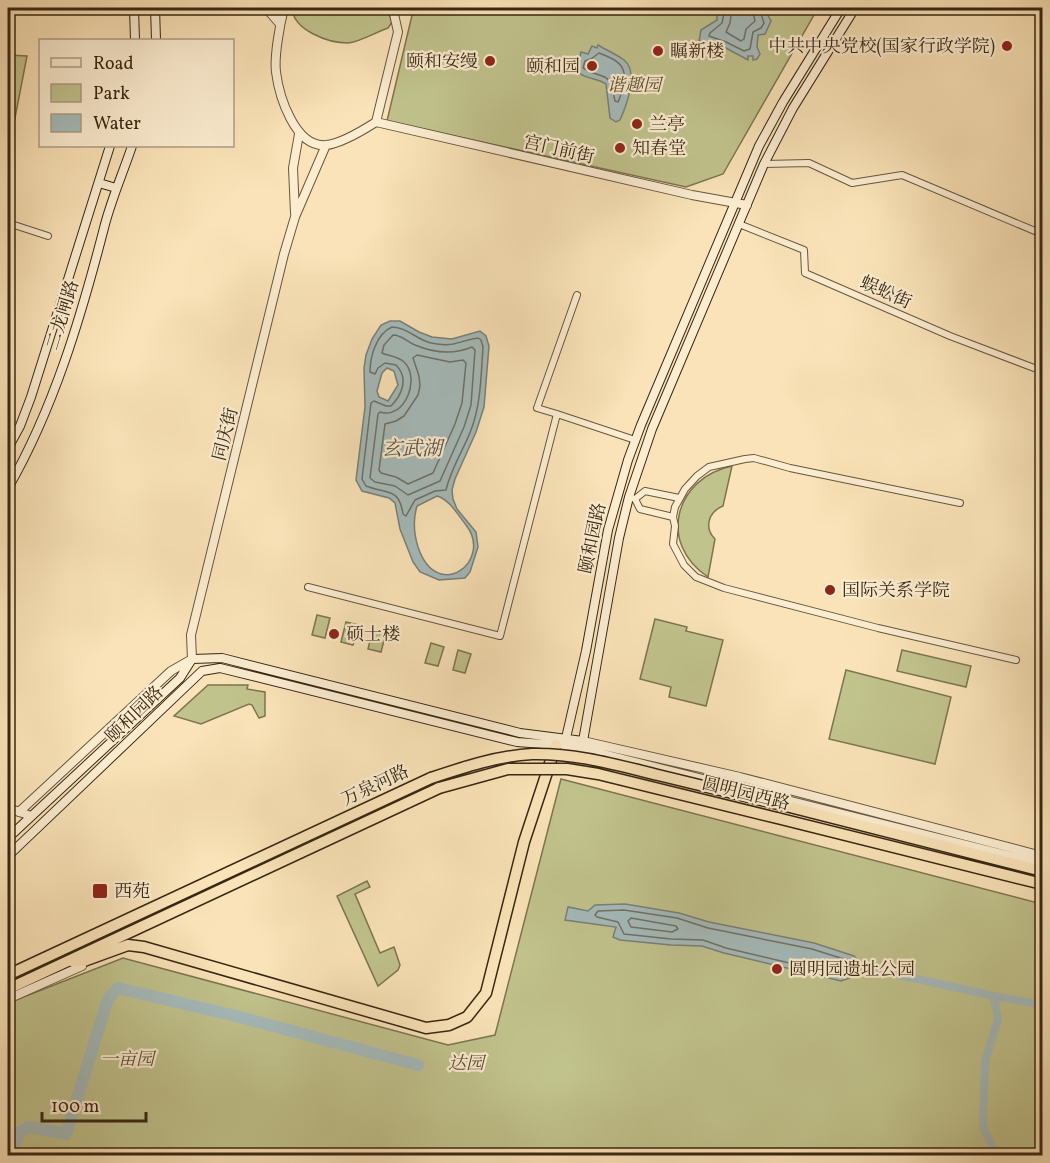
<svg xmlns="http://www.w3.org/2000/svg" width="1050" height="1163" font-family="Vollkorn,'Noto Serif SC',serif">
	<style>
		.green { fill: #c1c38d; stroke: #7c7550; stroke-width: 1.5 }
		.water { fill: #a5bbbb; stroke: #798078; stroke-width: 1.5; fill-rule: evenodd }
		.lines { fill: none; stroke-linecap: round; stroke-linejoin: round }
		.shore { stroke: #6e7167; stroke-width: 1.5 }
		.canal { stroke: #a5bbbb; stroke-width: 8 }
		.river { stroke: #a5bbbb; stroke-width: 12 }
		.minor-casing { stroke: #68563c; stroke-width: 8 }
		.tertiary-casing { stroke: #68563c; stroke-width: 10 }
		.secondary-casing { stroke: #372713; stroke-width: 10 }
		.trunk-casing { stroke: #372713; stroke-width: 13 }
		.minor { stroke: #fcedd1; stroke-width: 6 }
		.tertiary { stroke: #fcedd1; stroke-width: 8 }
		.secondary { stroke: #fcedd1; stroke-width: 8 }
		.trunk { stroke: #fae3b8; stroke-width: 10 }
		.trunk-bridge-casing { stroke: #372713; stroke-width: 13; stroke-linecap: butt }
		.trunk-bridge { stroke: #fae3b8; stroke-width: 10 }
		.poi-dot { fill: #8f2418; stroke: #fcedd1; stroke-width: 2 }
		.labels { text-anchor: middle; stroke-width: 4.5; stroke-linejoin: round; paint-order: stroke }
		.poi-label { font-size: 18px; fill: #372713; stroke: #fcedd1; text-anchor: start }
		.park-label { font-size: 18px; font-style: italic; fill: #5a4e32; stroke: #fcedd1 }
		.street-label { font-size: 18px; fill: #372713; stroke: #fcedd1 }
		.water-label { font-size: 20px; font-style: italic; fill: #585345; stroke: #fcedd1 }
	</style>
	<rect width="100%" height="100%" fill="#fae3b8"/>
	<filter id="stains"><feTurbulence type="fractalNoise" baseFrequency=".00333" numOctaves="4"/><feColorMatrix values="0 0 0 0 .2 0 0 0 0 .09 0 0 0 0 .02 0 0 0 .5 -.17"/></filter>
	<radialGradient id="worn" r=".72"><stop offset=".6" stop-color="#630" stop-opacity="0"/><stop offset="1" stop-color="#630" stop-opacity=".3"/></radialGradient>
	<path class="green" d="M292 8H383L388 12 392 22 388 28C376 32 360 42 348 43 328 43 293 30 292 8Z
		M401 8H818L723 174 686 187 387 121 413 11Z
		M8 55 27 56 14 123 8 137Z
		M732 466 723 506C708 512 704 528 715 539L708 577C657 543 675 478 732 466Z
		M317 615 330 618 325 638 312 635Z
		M655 619 687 627 686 631 723 640 706 706 669 697 671 687 640 679Z
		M346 622 359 625 353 645 341 642Z
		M373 629 386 633 381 652 368 649Z
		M431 643 444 647 438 666 425 663Z
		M458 650 471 654 465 673 453 670Z
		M902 650 971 666 966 687 897 671Z
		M846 670 951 697 935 764 829 739Z
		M208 685H248L247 689 265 692V716L259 718 252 705 249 704 201 724 174 716Z
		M561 779 1042 904V1155L8 1156V1003L123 958 448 1045 495 1035Z
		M367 881 370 887 355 894 380 953 394 947 400 965 398 970 378 986 337 896Z"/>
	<path class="water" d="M725 8H764L771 21 765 34 758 35 757 47 760 54 757 59 753 60V56H748V60L724 47 699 41 701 30 717 20V11Z
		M598 45C606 50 616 54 624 60 639 72 627 104 620 120L616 122 610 118 606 84C597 77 583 80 577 70L581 52 588 54 592 46 597 48Z
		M390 321H400L419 332 432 337 452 339 480 331 486 336 489 346 484 407 476 432 455 479 452 490 453 499 457 509 476 532 478 547 470 572 465 578 439 580 420 572 413 562 400 529 395 503 389 498 362 491 356 480 365 407 364 368 366 355 372 339 381 325ZM387 368 394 371 398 385 388 401 379 397 377 391 382 373ZM437 496C450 500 458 515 466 525 494 561 437 604 418 547 414 534 413 519 417 506Z
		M625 904 679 913 709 922 814 943 854 956 863 967 857 975 841 981 724 953 702 946 671 945 620 940 613 937 616 927 565 920 568 907 588 911 595 905Z"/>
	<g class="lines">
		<path class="shore" d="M725 8 722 23 710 33 709 36 726 42 744 51 750 49 753 32 761 28 764 23 759 8
			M732 8 730 23 726 32 741 41 744 39 746 29 755 21 752 8
			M599 53C615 59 627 64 624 83 622 90 621 96 618 102L615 101C608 67 606 82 583 68L585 61 591 59Z
			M392 327C407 327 417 340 431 343 455 348 457 341 478 338L481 340 483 347C481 375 481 404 471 430 463 451 451 468 446 490L435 491 415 500 406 516 403 514C399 487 386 494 366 486L362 479 371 403 374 401 386 406H391C402 395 409 378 396 365L385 363 378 368 375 374 370 372C370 357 376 334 392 327Z
			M393 335C402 335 407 342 415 345 434 353 453 355 472 347L475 350 471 405 464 427 440 481 408 495 395 486 375 482 370 478 378 414 380 412C405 420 421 378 404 362 398 356 388 356 382 353L384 345Z
			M417 355 450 362 463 360 466 363 462 403 455 424 433 473 408 484 396 477 381 473 379 470 385 424 396 421 404 416 418 395 420 386 419 376 413 358Z
			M624 910 677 918 708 928 812 949 850 961 855 968 840 975 726 948 703 940 671 939 624 934 618 922 597 917 595 915 598 911Z
			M631 918 676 926 678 929 672 932 631 927 628 921Z"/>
		<path class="canal" d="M863 967 994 996
			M997 1156 983 1127 985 1062 998 1019 994 996 1042 1005"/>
		<path class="river" d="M8 1144 14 1145 21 1131 29 1127 66 1134 108 999 118 988 236 1016 418 1065"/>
		<g class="minor-casing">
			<path id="minor" d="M764 164 809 163 852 183 902 175 1042 234
				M8 223 48 236
				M739 224 804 250 805 273 950 336 1042 371
				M8 355 9 356
				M557 414 537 408 577 295
				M629 497 635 499 640 509 673 517
				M635 499 645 491 679 498
				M960 503 790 468 754 458 745 459 709 467 697 476 685 489 675 507 673 517 675 526 673 544 684 565 696 577 724 588 878 628 1016 660
				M308 587 500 636 557 414 635 440"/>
		</g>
		<g class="tertiary-casing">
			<path id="tertiary" d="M266 8 280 24
				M284 8C280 24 274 56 276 72 279 96 295 148 326 145 340 144 365 129 376 122L398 32 394 14 389 8
				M376 122 692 195 747 205
				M295 213 293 168 299 134
				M192 659 191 635 284 254 295 217 326 145
				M583 741 740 777 1042 856
				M564 746 575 747 1042 864
				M8 808 31 816
				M19 812 171 671 192 659
				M8 999 82 966"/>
		</g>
		<g class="secondary-casing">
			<path id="secondary" d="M134 8 135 40
				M155 8 156 40
				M99 183 116 188
				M8 448 20 426 31 397 110 146
				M8 488C54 408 81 317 104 228 111 200 123 173 132 146
				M566 738 586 651 608 530 628 460 641 425 759 146 783 102 841 8
				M583 741 619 538 629 497 652 429 764 164 793 108 855 8
				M8 838 180 678 192 659 222 658 520 733 583 741
				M8 856 202 671 220 668 517 742 556 745 574 742"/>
		</g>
		<g class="trunk-casing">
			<path id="trunk" d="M782 805 1042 871
				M777 818 1042 884
				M71 961H84L128 945 144 947 426 1028 449 1025 467 1017 486 993 524 842 556 745
				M8 975 431 778
				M8 989 439 788"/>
		</g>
		<use href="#minor" class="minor"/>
		<use href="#tertiary" class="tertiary"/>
		<use href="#secondary" class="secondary"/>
		<use href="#trunk" class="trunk"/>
		<g class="trunk-bridge-casing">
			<path id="trunk-bridge" d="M431 778C464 767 497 756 532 754 576 753 617 765 658 775 699 785 741 795 782 805
				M439 788 508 769H567L598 774 777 818"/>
		</g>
		<use href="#trunk-bridge" class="trunk-bridge"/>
	</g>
	<g class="poi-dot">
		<circle cx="1007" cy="46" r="6"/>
		<circle cx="658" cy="51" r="6"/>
		<circle cx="490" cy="61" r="6"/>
		<circle cx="592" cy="66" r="6"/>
		<circle cx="637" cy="124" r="6"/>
		<circle cx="620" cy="148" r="6"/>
		<circle cx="830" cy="590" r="6"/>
		<circle cx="334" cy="634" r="6"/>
		<rect x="92" y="883" width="16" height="16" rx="3"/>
		<circle cx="777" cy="969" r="6"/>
	</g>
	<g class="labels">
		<g class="poi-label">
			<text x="995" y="52" text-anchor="end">中共中央党校(国家行政学院)</text>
			<text x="670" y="57">瞩新楼</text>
			<text x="478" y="67" text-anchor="end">颐和安缦</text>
			<text x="580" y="72" text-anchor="end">颐和园</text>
			<text x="649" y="130">兰亭</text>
			<text x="632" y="154">知春堂</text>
			<text x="842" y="596">国际关系学院</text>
			<text x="346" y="640">硕士楼</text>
			<text x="114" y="897">西苑</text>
			<text x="789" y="975">圆明园遗址公园</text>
		</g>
		<g class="park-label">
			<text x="634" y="91">谐趣园</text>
			<text x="127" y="1065">一亩园</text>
			<text x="466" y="1069">达园</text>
		</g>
		<g class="street-label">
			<text transform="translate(559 149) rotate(13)" y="6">宫门前街</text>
			<text transform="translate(886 292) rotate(24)" y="6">蜈蚣街</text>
			<text transform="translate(62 315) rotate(-73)" y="6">二龙闸路</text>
			<text transform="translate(225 434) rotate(-76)" y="6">同庆街</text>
			<text transform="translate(592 538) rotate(-78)" y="6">颐和园路</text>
			<text transform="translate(134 714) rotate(-44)" y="6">颐和园路</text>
			<text transform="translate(375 785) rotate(-25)" y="6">万泉河路</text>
			<text transform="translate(746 793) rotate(14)" y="6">圆明园西路</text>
		</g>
		<g class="water-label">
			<text x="412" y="455">玄武湖</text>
		</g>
	</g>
	<rect width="1050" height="1163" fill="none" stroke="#fae3b8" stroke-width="30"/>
	<rect x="9" y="9" width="1032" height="1145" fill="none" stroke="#372713" stroke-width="3"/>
	<rect x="15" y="15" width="1020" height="1133" fill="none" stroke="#372713" stroke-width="1.5"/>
	<rect x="39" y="39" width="195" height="108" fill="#fcedd1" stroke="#ad9e85" stroke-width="1.5"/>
	<rect x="51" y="58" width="30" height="9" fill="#fcedd1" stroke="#ad9e85" stroke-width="1.5"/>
	<text x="93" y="69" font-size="18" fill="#372713">Road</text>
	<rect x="51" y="84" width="30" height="18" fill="#c1c38d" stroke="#ad9e85" stroke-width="1.5"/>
	<text x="93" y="99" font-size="18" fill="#372713">Park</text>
	<rect x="51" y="114" width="30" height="18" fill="#a5bbbb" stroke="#ad9e85" stroke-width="1.5"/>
	<text x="93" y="129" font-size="18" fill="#372713">Water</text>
	<path d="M42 1112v9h104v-9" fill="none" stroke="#372713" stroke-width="3"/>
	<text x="51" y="1112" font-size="18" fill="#372713" stroke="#fcedd1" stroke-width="4.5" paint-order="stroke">100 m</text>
	<rect width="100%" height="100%" filter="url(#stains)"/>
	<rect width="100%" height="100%" fill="url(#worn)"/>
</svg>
